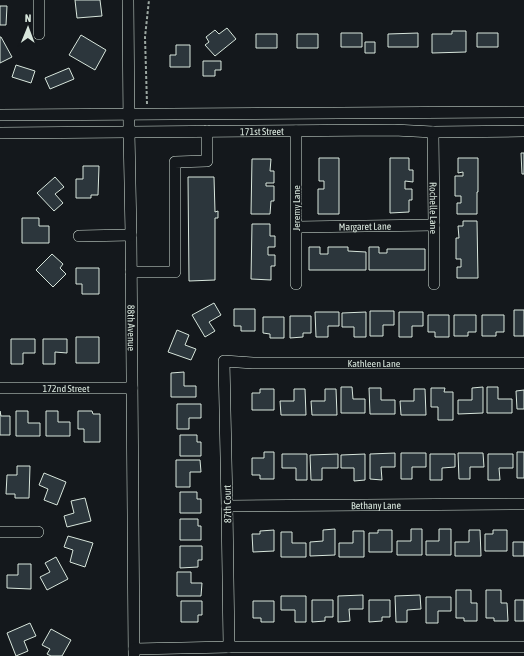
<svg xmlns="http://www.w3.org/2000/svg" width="524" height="656" font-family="'Asap Condensed',sans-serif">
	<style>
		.building { fill: #2c363c; stroke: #d8e6dc }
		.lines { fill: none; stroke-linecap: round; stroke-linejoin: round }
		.minor-casing { stroke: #d8e6dc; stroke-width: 12 }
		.path { stroke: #9da8a2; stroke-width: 2; stroke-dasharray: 3 2; stroke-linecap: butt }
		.minor { stroke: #14181c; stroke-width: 11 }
		.labels { text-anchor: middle; stroke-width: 3; stroke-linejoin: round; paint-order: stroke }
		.street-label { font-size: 10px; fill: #d8e6dc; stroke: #14181c }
	</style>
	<rect width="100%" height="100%" fill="#14181c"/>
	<path class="building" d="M75 0H100L102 16 77 18Z
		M0 6H7L6 25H0Z
		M227 28 236 39 215 56 205 45 209 42 206 37 215 30 219 34Z
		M452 31H466V52L432 53V34H452Z
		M341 33H362V47H341Z
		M418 33V47H388V34Z
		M477 33H498V47H477Z
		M256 34H277V48H256Z
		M297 34H318V48H297Z
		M81 35 106 50 95 70 69 55Z
		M0 37H1L12 57 0 63Z
		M365 42H375V53H365Z
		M176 45H190V67H170V55H176Z
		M203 61H221V70H215V76H203Z
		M16 65 35 71 31 83 12 77Z
		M69 68 74 79 50 89 45 78Z
		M521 153H524V174H522Z
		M319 158H339V214H318V189H324V181H319Z
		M390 158H409V170H413V182L405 181V189H412V200H409V212L390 213Z
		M458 158H478V192H477V214H457V203H461V196H455V176H463V172L458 173Z
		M252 159H271L270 171H274V183H266V186H274V201H271L270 214H251Z
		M83 166H99L98 195H91V198H76V179H83Z
		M55 177 64 187 55 194 63 203 54 211 37 193Z
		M188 177H214L215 212 218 211V218H215V280L189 281Z
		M22 218H39V226H49V243H22Z
		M463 221H477L478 278H457V267H461V259H456V238H459L458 226H463Z
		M252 224H270V236H275V247H268V255H275V266H271V280L251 279Z
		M309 247H320V254H328V247H348V251L366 252V270H309Z
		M369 247H379V253H387V249H425V270H369Z
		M52 254 63 264 60 268 66 274 53 287 36 270Z
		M76 268H99V294H82V284H76Z
		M214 303 221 315 209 322 215 331 205 337 192 315Z
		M234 309H255V331H241V326H234Z
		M514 310H524V336H514Z
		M370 311H394V325H383V336H370Z
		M315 312H339V326H328V337H316Z
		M366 312V337H354V327H342V313Z
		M399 312H423V326H412V337H399Z
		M428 315H449V337H435V332H428Z
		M454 315H476V332H468V336H454Z
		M482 315H504V332H496V336H482Z
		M290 316H311V333H303V337L290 338Z
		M263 317H284V338H270V334L263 333Z
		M177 330 189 335 185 345 196 349 191 360 168 352Z
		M76 337H99V363H76Z
		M11 339H35V353H23V364H11Z
		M43 339H67V353L55 352V364H43Z
		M184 372V386H196V397H171V373Z
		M341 387H352L353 399H365V413H341Z
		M483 387V413L458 414V400H472V388Z
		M487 387H498V399H512V413H487Z
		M369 388H381V400H395V414H370Z
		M431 388H445L444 392H453V420H438V407H431Z
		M260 389H274V410H252V393H260Z
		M294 389H305L306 415H281L280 401H294Z
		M325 389H336L337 415H312L311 401H325Z
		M414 389H425L426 415H401L400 401H414Z
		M524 390V409H517L516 391Z
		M177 404H201V418H189V429H177Z
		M0 411 1 416H10V435H0Z
		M16 411H28V423H40V436H16Z
		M46 411H58V422H70V436H46Z
		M78 411H92L93 414H100V442H84V429H78Z
		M180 435H197V442H201V456H180Z
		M264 452H274V479H260V475H252V458H264Z
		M517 452H524V478H517Z
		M395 453V467H381L382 480 370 479V454Z
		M401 453H426V467H412V479H401Z
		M458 453H483L484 467H470V479H459Z
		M282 454H307V480H296V468H282Z
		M338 454V468H322V480H311L310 455Z
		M365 454V480L354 481V468H341V455Z
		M430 454H455V467L442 468V480H430Z
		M488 454H513V468H499L500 480H488Z
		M176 460H200L201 472H190V487H176Z
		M17 466H30L29 498H15V494H6L7 475H17Z
		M44 473 66 482 57 505 44 500 48 489 39 485Z
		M180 492H197V499H201V513H180Z
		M85 498 91 521 67 527 64 516 74 513 71 501Z
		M180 519H198V526H201V540H180Z
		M335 529V555L310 556V542L323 541V530Z
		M411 529H422V555H397V541H411Z
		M439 529H451V555H426V541H439Z
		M274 530V551L253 552 252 534H260V531Z
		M378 530H392V552H369V533H378Z
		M469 530H480L481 556H455V542H469Z
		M493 530H507V551H485V534H493Z
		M353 531H364V557H339V543H353Z
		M281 532H292V543H306V557H281Z
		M68 536 93 543 85 567 70 562 73 550 64 547Z
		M513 542H524V556H513Z
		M180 546H202V560H198V567L180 568Z
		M56 557 68 579 47 590 40 577 50 572 45 563Z
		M18 564H31V589L7 588V575H18Z
		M177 572H191V583H202L201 596H177Z
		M456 590H471V603H477V621H464V618H456Z
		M486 590H501V603H507L508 621H494V618H486Z
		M363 595V609H349L350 621 338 622V596Z
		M420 595 421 609 407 610V622H396L395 596Z
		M281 596H306V622H295V610H281Z
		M426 597H451V611H438V623H426Z
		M312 600H333V617H325V621L312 622Z
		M369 600H390V617H382V621L369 622Z
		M515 600H524V621H515Z
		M181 601H202V615H198V622H181Z
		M253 601H274V622H261V618H253Z
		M30 623 36 636 24 641 28 651 16 656 7 633Z
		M51 629 71 640 62 656H51L47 654 50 649 42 645Z"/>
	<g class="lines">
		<g class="minor-casing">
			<g id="minor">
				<path d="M39 0V34"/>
				<path id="s1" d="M128 0 129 131 131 235 134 656"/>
				<path d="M0 115 524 112"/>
				<path id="s2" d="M433 132 434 225V284"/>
				<path id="s3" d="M0 133 394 130 433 132 524 131"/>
				<path id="s4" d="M297 227 434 225"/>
				<path d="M79 236 131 235"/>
				<path d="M131 272H175V162L207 161V131"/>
				<path d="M296 284V131"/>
				<path id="s5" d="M0 388H132"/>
				<path id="s6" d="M227 506 524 504"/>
				<path d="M0 532H38"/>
				<path id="s7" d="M229 647 227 506 224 361 253 363H524"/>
				<path d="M134 649 229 647H524"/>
			</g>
		</g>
		<path class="path" d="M147 104 145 37 149 0"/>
		<use href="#minor" class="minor"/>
	</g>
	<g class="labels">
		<g class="street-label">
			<text dy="4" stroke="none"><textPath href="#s3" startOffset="262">171st Street</textPath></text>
			<text transform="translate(296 208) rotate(-90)" y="4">Jeremy Lane</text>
			<text dy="4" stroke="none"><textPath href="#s2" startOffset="76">Rochelle Lane</textPath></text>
			<text dy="4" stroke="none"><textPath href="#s4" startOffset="68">Margaret Lane</textPath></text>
			<text dy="4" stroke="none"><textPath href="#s1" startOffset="328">88th Avenue</textPath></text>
			<text dy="4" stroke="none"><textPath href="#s7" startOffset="436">Kathleen Lane</textPath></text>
			<text dy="4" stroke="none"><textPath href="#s5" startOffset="66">172nd Street</textPath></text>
			<text transform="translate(227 504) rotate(-91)" y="4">87th Court</text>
			<text dy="4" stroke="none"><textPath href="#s6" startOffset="149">Bethany Lane</textPath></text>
		</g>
	</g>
	<g transform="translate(28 28) rotate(1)" stroke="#14181c" stroke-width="3" paint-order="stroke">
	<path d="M0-3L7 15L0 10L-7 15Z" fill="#d8e6dc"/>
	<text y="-6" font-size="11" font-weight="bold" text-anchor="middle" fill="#d8e6dc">N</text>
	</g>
</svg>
